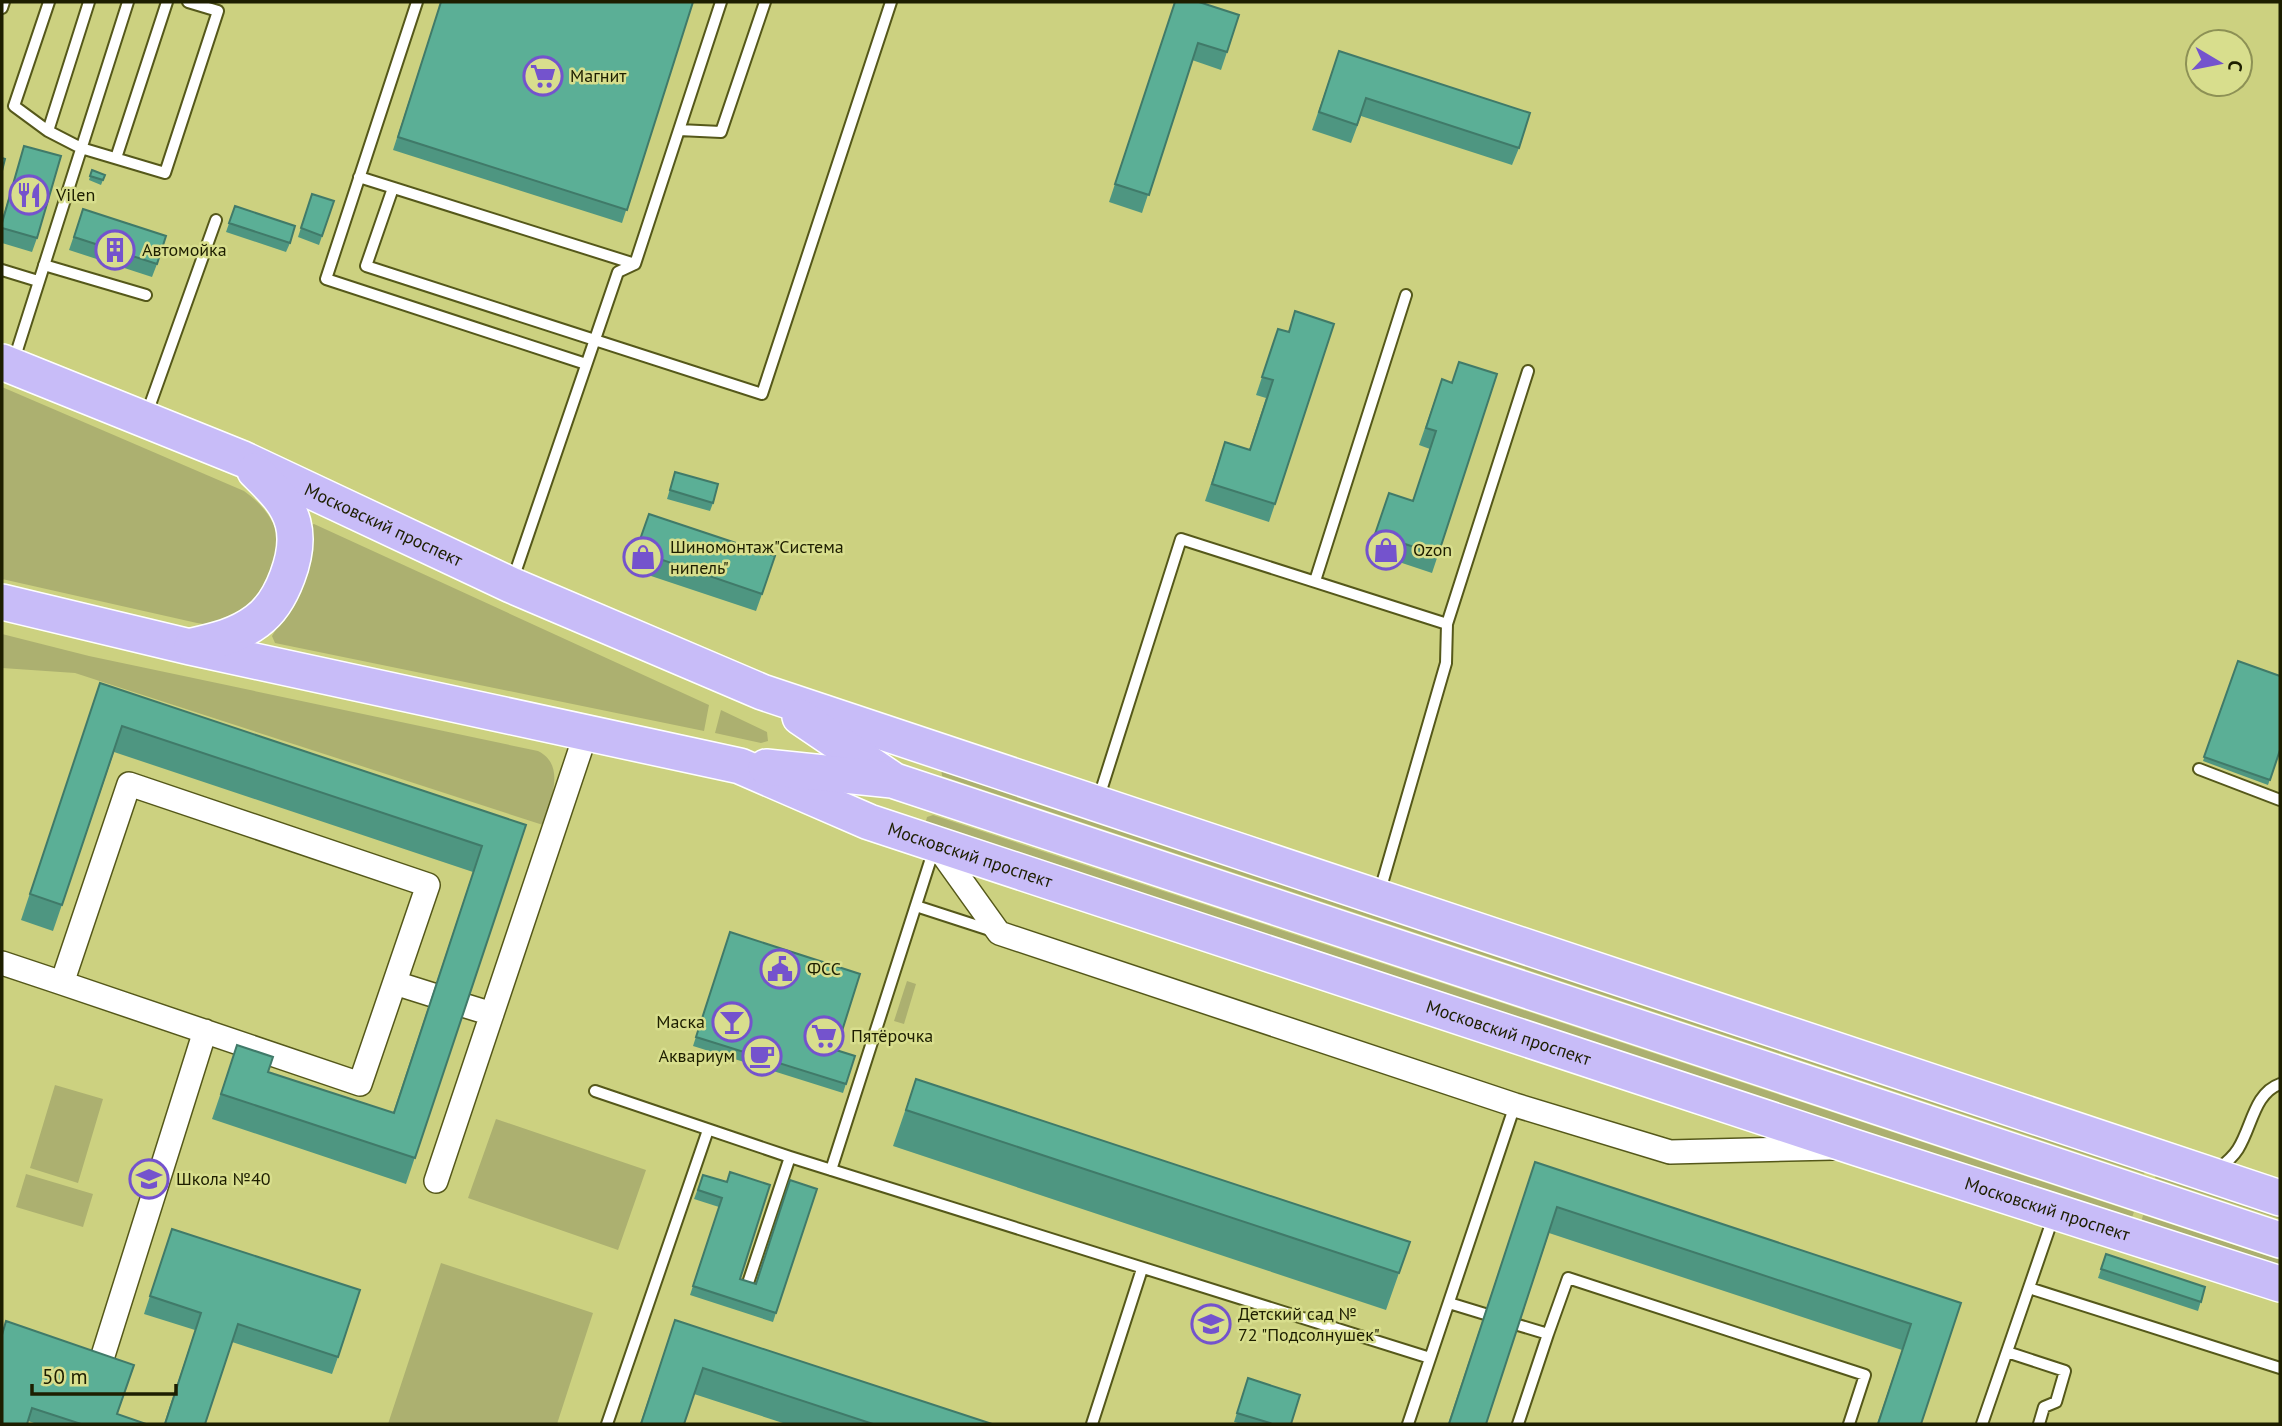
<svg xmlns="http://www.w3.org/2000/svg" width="2282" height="1426" font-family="'PT Sans',sans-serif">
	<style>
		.green { fill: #acb070 }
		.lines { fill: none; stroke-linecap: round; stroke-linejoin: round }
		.lane-casing { stroke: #55581a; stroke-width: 14 }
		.street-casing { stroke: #55581a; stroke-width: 26 }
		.primary-casing { stroke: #fff; stroke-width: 38 }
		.lane { stroke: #fff; stroke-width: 10 }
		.street { stroke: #fff; stroke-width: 23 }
		.primary { stroke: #c8bcf8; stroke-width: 35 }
		.wall { fill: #4e9681 }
		.building { fill: #5baf96; stroke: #407a69; stroke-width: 2 }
		.labels { text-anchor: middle; stroke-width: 5; stroke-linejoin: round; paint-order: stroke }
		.poi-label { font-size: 18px; fill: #1d1e00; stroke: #d8de8d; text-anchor: start }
		.street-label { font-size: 18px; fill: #1d1e00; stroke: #d8de8d }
	</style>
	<rect width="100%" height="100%" fill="#ccd180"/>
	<path class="green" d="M2 387 244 491C267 507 283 531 280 561 278 573 260 597 253 609L210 625 197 623 2 579Z
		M314 524 709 705 704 731 275 643 272 636 300 591 306 573 311 525Z
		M2 634 89 656 538 751C567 765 550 802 543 825L75 673 2 668Z
		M721 710 767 732 768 741 761 743 715 733Z
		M941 767 2148 1164 2144 1174 942 776Z
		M933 815 2134 1212 2130 1223 929 826 926 821 927 817Z
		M907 981 916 984 904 1024 894 1021Z
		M55 1085 103 1099 78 1183 30 1168Z
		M496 1119 646 1170 618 1250 468 1198Z
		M2158 1167 2280 1207V1219L2155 1178Z
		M26 1174 93 1194 83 1227 16 1207Z
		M2143 1215 2280 1260V1272L2140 1227Z
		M441 1263 593 1313 557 1424H388Z"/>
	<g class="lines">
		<g class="lane-casing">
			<path id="lane" d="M49 2 14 106 48 131 81 148 165 173 218 11 188 2
				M417 2 326 279 586 364
				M2 8 4 2
				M679 130 721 132 765 2
				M48 131 89 2
				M116 158 167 2
				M359 177 635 264
				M393 188 366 266 762 394 891 2
				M44 265 146 295
				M2 270 38 281
				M13 363 128 2
				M146 416 216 220
				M513 579 618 272 635 264 721 2
				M1315 581 1406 295
				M2199 769 2280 800
				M1098 800 1181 539 1447 624 1528 371
				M1379 894 1446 663 1447 624
				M916 906 993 931
				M595 1091 790 1157 1430 1358
				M2218 1169C2226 1163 2233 1157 2238 1149 2252 1127 2254 1093 2280 1084
				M831 1170 934 849
				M749 1280 790 1157
				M2029 1288 2280 1368
				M1449 1303 1485 1314
				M1518 1325 1548 1334 1568 1278 1865 1375 1849 1424
				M2007 1352 2065 1371 2056 1402 2044 1407 2039 1424
				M607 1424 708 1130
				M1092 1424 1142 1269
				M1408 1424 1515 1105
				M1518 1424 1548 1334
				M1982 1424 2054 1215"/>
		</g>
		<g class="street-casing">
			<path id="street" d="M129 784 428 885 360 1084 62 983Z
				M936 845 999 933 1515 1105 1670 1152 1833 1148
				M2 963 62 983
				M395 983 433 995
				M466 1006 492 1014
				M436 1181 586 733
				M100 1365 205 1031"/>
		</g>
		<g class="primary-casing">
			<g id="primary">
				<path id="s1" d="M2 362 243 459 511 585 762 692 2280 1198"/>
				<path id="s2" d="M2 602 190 647 740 766 869 822 1857 1148 2280 1284"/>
				<path d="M192 646C215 641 237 636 257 621 282 603 301 553 293 523 287 501 271 487 255 471"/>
				<path d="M800 717 890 778"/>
				<path d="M766 767 892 780 2280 1240"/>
			</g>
		</g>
		<use href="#lane" class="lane"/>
		<use href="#street" class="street"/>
		<use href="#primary" class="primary"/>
	</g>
	<path class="wall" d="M441 2H693L622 223 393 150Z
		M1175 2 1227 52 1221 70 1192 60 1142 213 1109 202Z
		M1339 51 1519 148 1512 165 1361 116 1351 143 1312 130Z
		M24 146 37 238 32 252 2 243V220Z
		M92 170 105 175 101 185 89 180Z
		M312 194 334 201 319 245 298 237Z
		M235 206 290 243 286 252 226 232Z
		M83 209 157 264 152 277 69 250Z
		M1278 329 1275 504 1269 522 1205 501 1225 442 1249 450 1266 398 1256 395Z
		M1442 379 1438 555 1432 573 1369 552 1389 493 1413 501 1430 449 1419 445Z
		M675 472 713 503 710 511 667 499Z
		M649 514 762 594 756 611 630 569Z
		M2238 661 2280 750 2268 785 2203 761Z
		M100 683 526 825 406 1184 212 1119 237 1045 268 1072 393 1113 473 872 114 752 53 931 21 920Z
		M730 932 836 1050 855 1056 843 1093 693 1046Z
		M916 1079 1399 1273 1386 1310 893 1146Z
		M1535 1162 1961 1303 1921 1424H1877L1902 1350 1549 1233 1486 1424H1448Z
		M703 1175 727 1182 740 1279 756 1284 817 1189 773 1322 690 1295 719 1207 694 1199Z
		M172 1229 338 1357 332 1374 232 1342 205 1424H164L195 1330 144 1314Z
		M2106 1254 2205 1287 2198 1311 2098 1278Z
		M675 1320 992 1424H786L694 1394 684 1424H640Z
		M2 1334 117 1414 146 1424H37L28 1421Z
		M1248 1378 1291 1424H1242L1234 1422Z"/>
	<path class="building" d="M441 2H693L627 210 398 137Z
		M1175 2H1199L1239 15 1227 52 1198 43 1149 195 1115 184Z
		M1339 51 1530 113 1519 148 1366 98 1357 125 1319 112Z
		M24 146 61 156 37 238 2 228V223Z
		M2 158 5 159 2 171Z
		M92 170 105 175 103 180 90 176Z
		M312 194 334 201 322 236 301 228Z
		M235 206 295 226 290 243 229 223Z
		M83 209 166 236 157 264 74 237Z
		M1295 311 1334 324 1275 504 1212 484 1225 442 1250 450 1273 380 1262 377 1278 329 1289 332Z
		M1459 362 1497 374 1438 555 1375 534 1389 493 1413 501 1436 431 1426 428 1442 379 1452 383Z
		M675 472 718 484 713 503 670 490Z
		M649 514 775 556 762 594 636 551Z
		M2238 661 2280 676V750L2270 780 2204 757Z
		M100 683 526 825 415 1158 221 1094 237 1045 273 1057 268 1072 394 1113 482 846 122 726 62 905 30 894Z
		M730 932 860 974 836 1050 855 1056 846 1084 696 1037Z
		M916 1079 1410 1242 1399 1273 906 1110Z
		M1535 1162 1961 1303 1921 1424H1878L1911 1324 1557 1207 1486 1424H1449Z
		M730 1172 770 1185 740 1279 756 1284 790 1180 817 1189 776 1313 693 1286 722 1198 698 1190 703 1175 727 1182Z
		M172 1229 360 1290 338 1357 238 1324 205 1424H165L201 1313 150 1296Z
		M2106 1254 2205 1287 2201 1302 2101 1269Z
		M675 1320 992 1424H873L703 1368 684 1424H641Z
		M6 1321 134 1365 117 1414 146 1424H81L32 1408 27 1424H2V1335Z
		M1248 1378 1300 1395 1291 1424H1269L1270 1423 1237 1413Z"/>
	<defs>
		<g id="supermarket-ring" transform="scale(2.0125)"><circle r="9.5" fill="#d8de8d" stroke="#7453cd" stroke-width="1.5"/><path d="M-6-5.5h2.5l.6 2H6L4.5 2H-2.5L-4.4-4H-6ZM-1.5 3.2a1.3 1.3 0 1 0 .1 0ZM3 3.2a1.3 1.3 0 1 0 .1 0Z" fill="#7453cd"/></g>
		<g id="restaurant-ring" transform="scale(2.0125)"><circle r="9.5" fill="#d8de8d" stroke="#7453cd" stroke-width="1.5"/><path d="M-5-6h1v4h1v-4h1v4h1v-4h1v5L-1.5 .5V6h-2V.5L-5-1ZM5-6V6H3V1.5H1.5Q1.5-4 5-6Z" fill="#7453cd"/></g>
		<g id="building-ring" transform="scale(2.0125)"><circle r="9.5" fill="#d8de8d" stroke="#7453cd" stroke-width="1.5"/><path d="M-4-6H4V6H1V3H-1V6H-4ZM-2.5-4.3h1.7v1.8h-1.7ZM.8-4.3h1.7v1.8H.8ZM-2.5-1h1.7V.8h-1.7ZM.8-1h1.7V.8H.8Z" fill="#7453cd"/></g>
		<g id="shop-ring" transform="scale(2.0125)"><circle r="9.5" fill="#d8de8d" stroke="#7453cd" stroke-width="1.5"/><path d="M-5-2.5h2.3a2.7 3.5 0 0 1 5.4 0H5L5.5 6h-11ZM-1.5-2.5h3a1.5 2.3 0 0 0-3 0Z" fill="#7453cd"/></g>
		<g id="civic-ring" transform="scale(2.0125)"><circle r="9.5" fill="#d8de8d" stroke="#7453cd" stroke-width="1.5"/><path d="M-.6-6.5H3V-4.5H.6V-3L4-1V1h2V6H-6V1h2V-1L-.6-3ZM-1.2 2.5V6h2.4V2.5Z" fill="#7453cd"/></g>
		<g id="bar-ring" transform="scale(2.0125)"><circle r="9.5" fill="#d8de8d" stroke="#7453cd" stroke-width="1.5"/><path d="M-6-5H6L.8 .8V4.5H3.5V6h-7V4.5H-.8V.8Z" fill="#7453cd"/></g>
		<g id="cafe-ring" transform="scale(2.0125)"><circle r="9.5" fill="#d8de8d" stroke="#7453cd" stroke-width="1.5"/><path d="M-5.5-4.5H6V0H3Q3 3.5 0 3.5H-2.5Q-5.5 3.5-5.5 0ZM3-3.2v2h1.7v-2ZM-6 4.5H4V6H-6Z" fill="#7453cd"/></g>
		<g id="school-ring" transform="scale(2.0125)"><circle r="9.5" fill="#d8de8d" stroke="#7453cd" stroke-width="1.5"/><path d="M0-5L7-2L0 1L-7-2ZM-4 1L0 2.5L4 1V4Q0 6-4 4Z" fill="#7453cd"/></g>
	</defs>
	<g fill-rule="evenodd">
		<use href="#supermarket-ring" x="543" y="76"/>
		<use href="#restaurant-ring" x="29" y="195"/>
		<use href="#building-ring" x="115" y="250"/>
		<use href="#shop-ring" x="1386" y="550"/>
		<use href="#shop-ring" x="643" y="557"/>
		<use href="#civic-ring" x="780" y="969"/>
		<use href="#bar-ring" x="732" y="1022"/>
		<use href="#supermarket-ring" x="824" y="1036"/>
		<use href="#cafe-ring" x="762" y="1056"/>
		<use href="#school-ring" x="149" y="1179"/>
		<use href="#school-ring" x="1211" y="1324"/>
	</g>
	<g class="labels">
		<g class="poi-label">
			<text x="570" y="82">Магнит</text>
			<text x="56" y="201">Vilen</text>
			<text x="142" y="256">Автомойка</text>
			<text x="670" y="553">Шиномонтаж"Система<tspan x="670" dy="21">нипель"</tspan></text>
			<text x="1413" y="556">Ozon</text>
			<text x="807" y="975">ФСС</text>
			<text x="705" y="1028" text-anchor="end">Маска</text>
			<text x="851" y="1042">Пятёрочка</text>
			<text x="735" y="1062" text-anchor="end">Аквариум</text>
			<text x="176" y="1185">Школа №40</text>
			<text x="1238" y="1320">Детский сад №<tspan x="1238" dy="21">72 "Подсолнушек"</tspan></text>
		</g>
		<g class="street-label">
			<text dy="6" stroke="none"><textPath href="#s1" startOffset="415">Московский проспект</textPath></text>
			<text dy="6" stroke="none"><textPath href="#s2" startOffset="1003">Московский проспект</textPath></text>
			<text dy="6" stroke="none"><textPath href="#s2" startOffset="1570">Московский проспект</textPath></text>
			<text dy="6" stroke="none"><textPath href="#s2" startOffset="2137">Московский проспект</textPath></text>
		</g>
	</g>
	<rect width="2282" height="1426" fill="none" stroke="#1d1e00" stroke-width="7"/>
	<g transform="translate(2219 63) rotate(100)"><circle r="33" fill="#d8de8d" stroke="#8d9155" stroke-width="2"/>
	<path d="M0-5L12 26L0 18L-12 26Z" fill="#7453cd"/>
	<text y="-10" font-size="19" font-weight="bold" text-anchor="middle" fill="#1d1e00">С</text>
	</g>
	<path d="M32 1384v10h144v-10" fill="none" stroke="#1d1e00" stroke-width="3.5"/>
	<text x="42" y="1384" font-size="21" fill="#1d1e00" stroke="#d8de8d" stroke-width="5" paint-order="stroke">50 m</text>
</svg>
